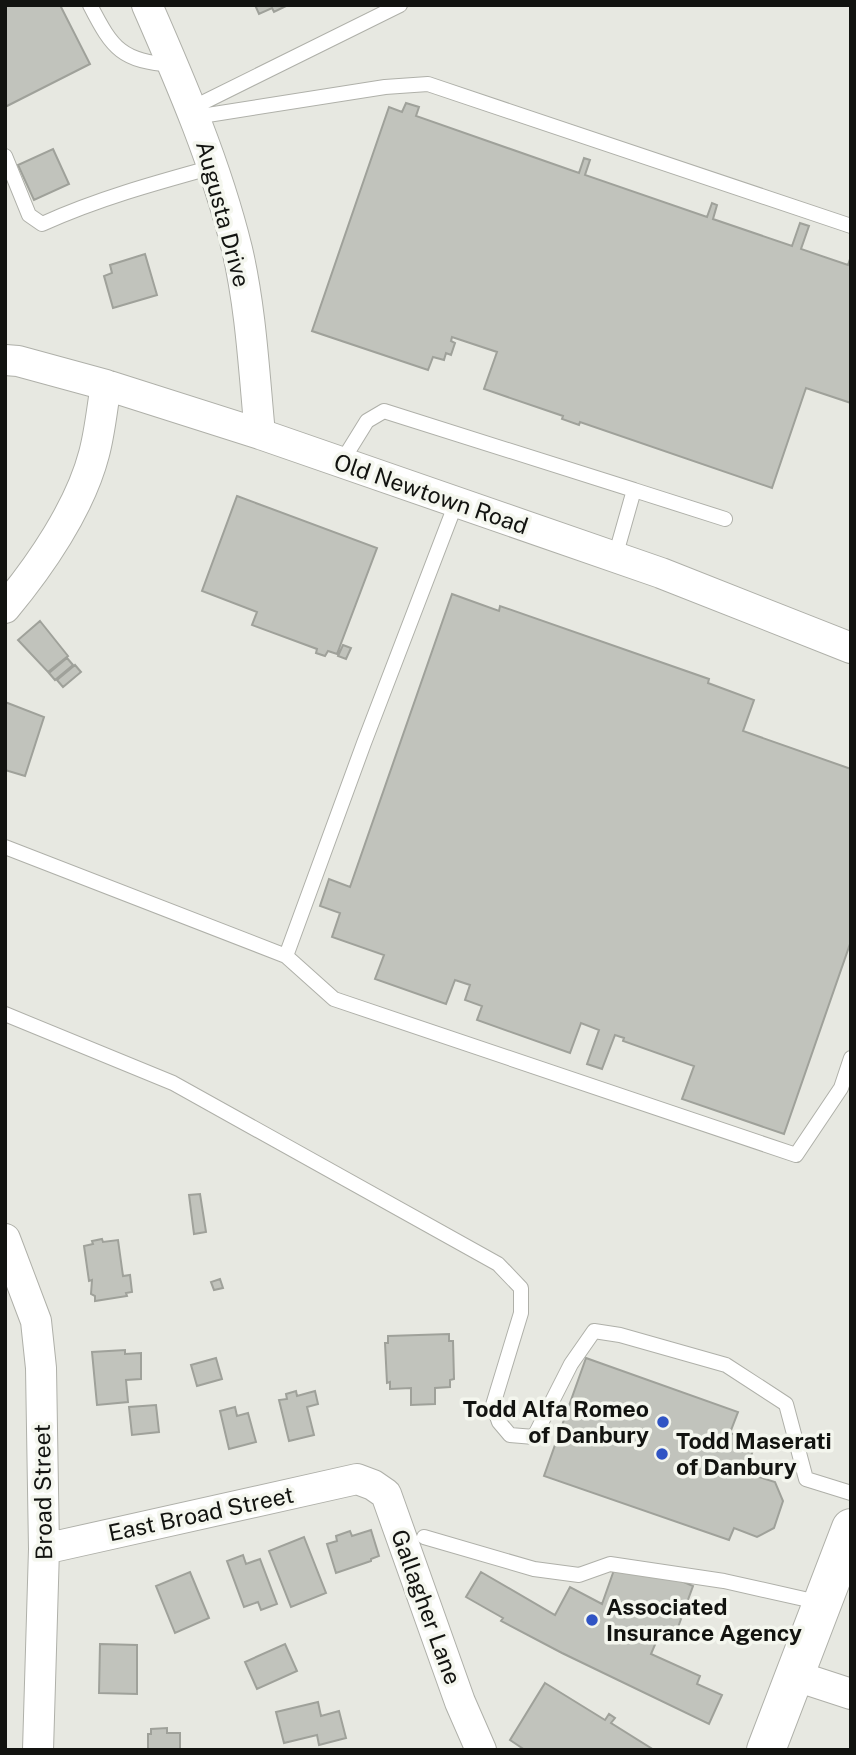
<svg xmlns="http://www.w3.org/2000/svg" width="856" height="1755" font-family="'Public Sans',sans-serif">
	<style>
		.building { fill: #c1c3bc; stroke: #9fa19a; stroke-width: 2 }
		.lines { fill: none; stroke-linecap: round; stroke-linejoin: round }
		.service-casing { stroke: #afb0a9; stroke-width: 16 }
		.minor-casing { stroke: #afb0a9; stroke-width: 32 }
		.secondary-casing { stroke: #afb0a9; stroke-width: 40 }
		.service { stroke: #fff; stroke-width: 14 }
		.minor { stroke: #fff; stroke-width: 30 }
		.secondary { stroke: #fff; stroke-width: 38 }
		.poi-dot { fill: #3054c4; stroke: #f4f6ee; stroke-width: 2.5 }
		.labels { text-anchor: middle; stroke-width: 7; stroke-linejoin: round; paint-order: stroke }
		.street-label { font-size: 23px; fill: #121310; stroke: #f4f6ee }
		.poi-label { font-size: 23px; font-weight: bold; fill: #121310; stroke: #f4f6ee; text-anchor: start }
	</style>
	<rect width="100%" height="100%" fill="#e7e8e1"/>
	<path class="building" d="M5 5H60L90 64 5 107Z
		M255 5H288L274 12 272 8 259 14Z
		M406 103 419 107 416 116 579 173 584 158 590 160 585 175 707 217 712 203 717 205 713 219 792 246 800 223 809 226 801 249 848 265 851 256V403L806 388 772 488 580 422 579 425 562 419 563 416 484 389 497 352 452 337 451 341 455 343 451 355 446 353 444 360 433 357 428 370 312 331 389 107 402 112Z
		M53 149 69 184 34 200 18 165Z
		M145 254 157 295 113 308 104 276 112 273 110 265Z
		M237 496 377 548 337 654 328 651 325 656 316 653 317 649 252 625 257 612 202 591Z
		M452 594 499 611 500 606 709 679 708 683 754 700 743 731 851 769V941L784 1134 682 1099 694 1066 623 1041 624 1038 615 1035 602 1069 587 1064 599 1030 581 1023 570 1053 477 1020 482 1006 465 1000 470 985 455 980 446 1004 375 979 384 955 332 937 340 913 320 906 329 879 350 887Z
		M40 621 68 656 48 672 18 640Z
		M343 645 351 648 346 659 338 656Z
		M67 658 73 665 55 680 49 673Z
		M75 665 81 672 63 687 57 680Z
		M5 702 44 717 25 776 5 770Z
		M200 1194 206 1232 194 1234 189 1195Z
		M102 1239 103 1242 118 1240 123 1276 130 1275 132 1292 126 1293 127 1296 95 1301V1296L91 1294 92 1280 89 1281 84 1246 93 1244 92 1241Z
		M220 1279 223 1288 214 1290 211 1282Z
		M449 1334V1341H453L454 1379 450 1380V1387L435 1388V1404L411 1405V1388L390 1389V1382L387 1383 385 1343H388V1336Z
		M125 1350V1354L141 1353V1379L126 1380 128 1402 97 1405 92 1352Z
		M216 1358 222 1379 197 1386 191 1365Z
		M586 1358 738 1412 730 1433 756 1442 751 1456 760 1469 759 1477 775 1482 783 1501 774 1528 757 1537 734 1528 729 1540 544 1476Z
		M296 1391 297 1396 315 1391 318 1404 307 1407 314 1435 289 1441 279 1400 287 1399 286 1394Z
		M156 1405 159 1432 132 1435 129 1407Z
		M235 1407 237 1416 248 1413 256 1442 229 1449 220 1411Z
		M371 1530 379 1556 371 1559V1561L336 1573 327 1544 337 1541 336 1536 350 1531 352 1536Z
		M304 1537 326 1593 291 1607 269 1551Z
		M243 1555 246 1564 260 1559 277 1604 261 1610 258 1602 244 1607 227 1561Z
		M614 1570 677 1579 693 1586 673 1641 659 1635 651 1654 700 1676 697 1684 722 1695 709 1724 562 1653 501 1621 503 1618 466 1597 481 1572 555 1615 570 1587 602 1604Z
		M190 1572 209 1618 175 1633 156 1586Z
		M100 1644 137 1645V1694L99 1693Z
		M285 1644 297 1671 257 1689 245 1662Z
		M545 1683 605 1720 609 1714 615 1718 611 1723 654 1750H525L510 1740Z
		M318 1702 321 1716 339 1711 346 1738 319 1745 317 1735 284 1743 276 1712Z
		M167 1728V1733H180V1750H148V1734H151V1729Z"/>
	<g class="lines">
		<g class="service-casing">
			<path id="service" d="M90 5C113 50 122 61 173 65
				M192 108 400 5
				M195 117 385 87 428 84 851 226
				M5 156 29 215 42 224C97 199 155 183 213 167
				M341 463 367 421 384 411 634 490 615 557
				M634 490 725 519
				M456 503 364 743 286 956 334 999 796 1155 841 1088 851 1058
				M5 847 286 956
				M5 1014 173 1083 498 1264 521 1288V1313L493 1405 499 1422 510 1435 534 1437 571 1364 594 1331 620 1335 726 1365 786 1404 806 1479 851 1493
				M424 1537 534 1569 579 1575 610 1564 724 1581 822 1603"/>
		</g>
		<g class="minor-casing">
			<path id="minor" d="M147 5C182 85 216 164 237 249 251 309 254 372 260 434
				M5 360 18 361 106 385 260 434 661 573 851 648
				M5 608C40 566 80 508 94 454 100 432 102 408 106 385
				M5 1239 36 1321 41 1368 44 1549 38 1750
				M44 1549 357 1479 373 1485 386 1494 460 1702 481 1750
				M796 1676 851 1694"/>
		</g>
		<g class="secondary-casing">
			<path id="secondary" d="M766 1750 851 1528"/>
		</g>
		<use href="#service" class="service"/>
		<use href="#minor" class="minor"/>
		<use href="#secondary" class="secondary"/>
	</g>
	<g class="poi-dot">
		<circle cx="663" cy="1422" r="7"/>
		<circle cx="662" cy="1454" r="7"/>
		<circle cx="592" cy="1620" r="7"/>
	</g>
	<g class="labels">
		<g class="street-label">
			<text transform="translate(223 214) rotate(75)" y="8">Augusta Drive</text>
			<text transform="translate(431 494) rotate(19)" y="8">Old Newtown Road</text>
			<text transform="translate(43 1492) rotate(-91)" y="8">Broad Street</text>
			<text transform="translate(201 1514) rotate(-12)" y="8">East Broad Street</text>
			<text transform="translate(426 1607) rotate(70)" y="8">Gallagher Lane</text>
		</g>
		<g class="poi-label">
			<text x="649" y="1417" text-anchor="end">Todd Alfa Romeo<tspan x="649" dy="26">of Danbury</tspan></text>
			<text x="676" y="1449">Todd Maserati<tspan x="676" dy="26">of Danbury</tspan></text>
			<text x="606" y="1615">Associated<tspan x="606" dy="26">Insurance Agency</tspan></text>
		</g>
	</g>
	<rect width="856" height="1755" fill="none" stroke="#121310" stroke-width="14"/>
</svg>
